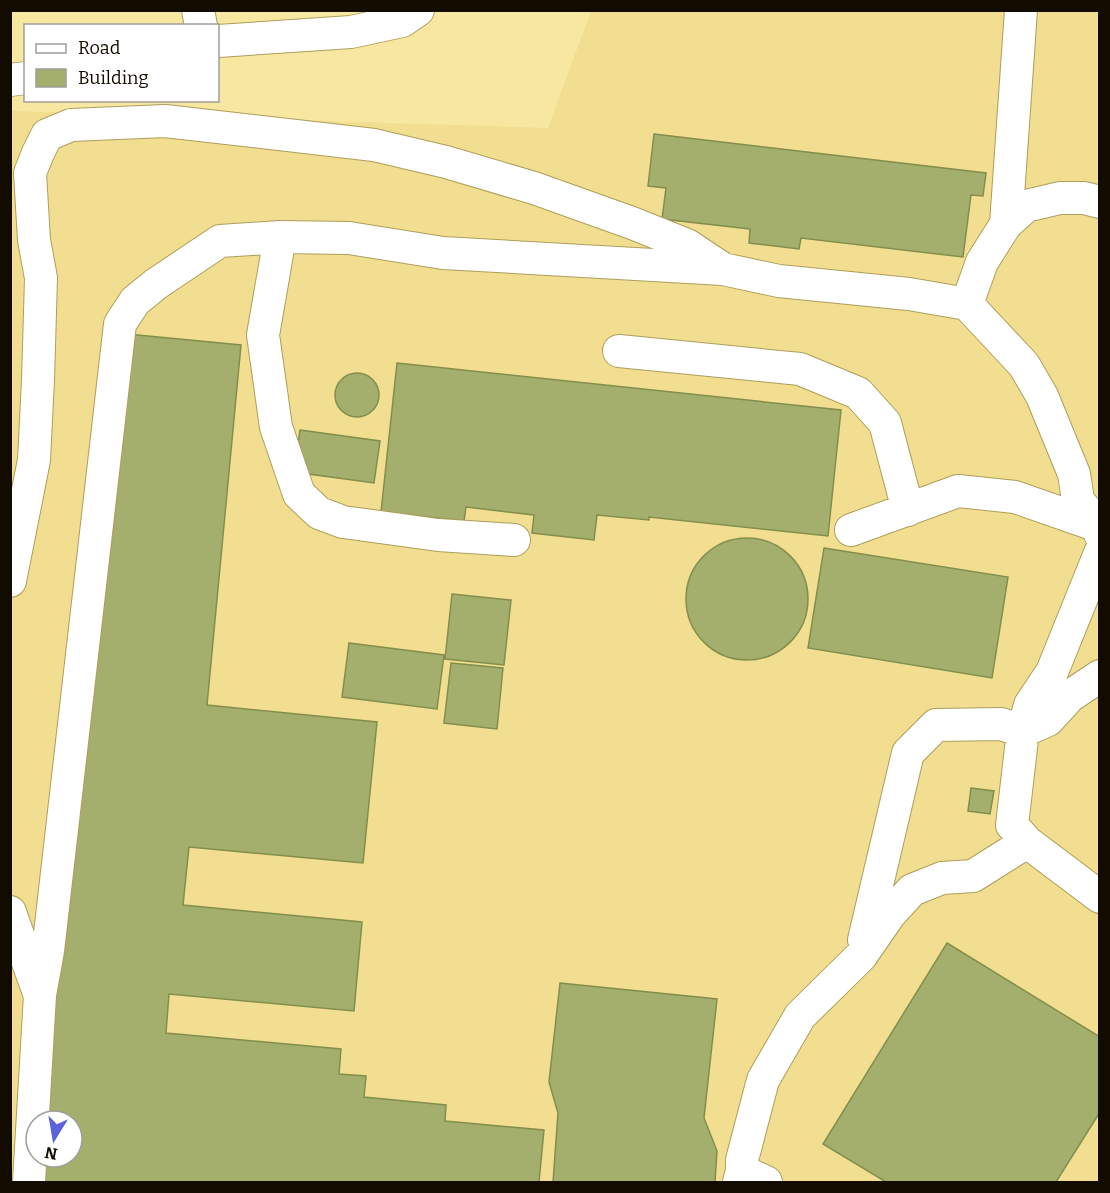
<svg xmlns="http://www.w3.org/2000/svg" width="1110" height="1193" font-family="Bitter,serif">
	<style>
		.built { fill: #f1de90; fill-rule: evenodd }
		.building { fill: #a4af6d; stroke: #838e4c; stroke-width: 1.5; fill-rule: evenodd }
		.lines { fill: none; stroke-linecap: round; stroke-linejoin: round }
		.minor-casing { stroke: #ae9e5b; stroke-width: 34 }
		.minor { stroke: #fff; stroke-width: 32 }
	</style>
	<rect width="100%" height="100%" fill="#f7e7a1"/>
	<path class="built" d="M591 11H1099V1182H11V111L548 128ZM36 1121H72V1157H36Z"/>
	<path class="building" d="M654 134 986 173 983 196 971 195 963 257 801 238 799 249 749 243 750 229 662 219 666 188 648 186Z
		M127 334 241 345 207 705 377 722 363 863 189 847 183 905 362 922 354 1011 169 994 166 1033 341 1049 339 1074 366 1076 364 1097 446 1105 445 1121 544 1130 539 1182H29L87 631 98 629ZM36 1121H72V1157H36Z
		M397 363 841 410 828 536 649 517V520L597 515 594 540 532 533 534 515 466 507 464 521 381 512Z
		M335 395a22 22 0 1 1 44 0a22 22 0 1 1-44 0Z
		M300 430 380 441 374 483 294 472Z
		M686 599a61 61 0 1 1 122 0a61 61 0 1 1-122 0Z
		M824 548 1008 577 992 678 808 648Z
		M452 594 511 600 504 665 445 659Z
		M349 643 444 655 437 709 342 697Z
		M451 663 503 668 497 729 444 723Z
		M971 788 994 791 990 814 968 811Z
		M947 943 1100 1037V1112L1056 1182H886L823 1144Z
		M560 983 717 999 704 1118 717 1151 715 1182H553L558 1113 549 1082Z"/>
	<g class="lines">
		<g class="minor-casing">
			<path id="minor" d="M198 10 201 26
				M218 41 351 32 402 21 418 10
				M10 80 26 78
				M1006 224 1021 10
				M280 237 263 335 276 427 299 494 319 513 343 522 438 535 514 540
				M967 304 982 262 1006 224 1026 206 1060 198H1084L1100 202
				M619 351 800 369 858 393 885 423 908 510
				M851 530 958 491 1015 497 1098 526
				M1100 553 1052 672 1030 705 1023 731 1048 720 1070 696 1100 676
				M10 581 34 460 38 380 41 278 34 240 30 173 38 153 47 135 71 125 165 121 374 145 446 162 534 188 632 223 687 245 723 269
				M10 912 13 921 39 993
				M864 940 908 753 936 725 1001 724 1023 731 1012 825 1027 842
				M742 1171 766 1182
				M29 1182 40 995 48 951 120 324 135 301 156 284 220 241 280 237 349 238 443 253 723 269 779 281 909 294 967 304 1024 365 1042 396 1074 474 1078 500 1098 526 1100 534
				M739 1182 742 1171V1160L763 1080 800 1016 861 956 890 914 912 890 942 878 973 876 1027 842 1100 897"/>
		</g>
		<use href="#minor" class="minor"/>
	</g>
	<rect width="1110" height="1193" fill="none" stroke="#120c00" stroke-width="24"/>
	<rect x="24" y="24" width="195" height="78" fill="#ffffff" stroke="#a09e99" stroke-width="1.5"/>
	<rect x="36" y="44" width="30" height="9" fill="#ffffff" stroke="#a09e99" stroke-width="1.5"/>
	<text x="78" y="54" font-size="18" fill="#120c00">Road</text>
	<rect x="36" y="69" width="30" height="18" fill="#a4af6d" stroke="#a09e99" stroke-width="1.5"/>
	<text x="78" y="84" font-size="18" fill="#120c00">Building</text>
	<g transform="translate(54 1139) rotate(191)"><circle r="28" fill="#ffffff" stroke="#a09e99" stroke-width="1.5"/>
	<path d="M0-4.5L10 22L0 15L-10 22Z" fill="#5c62da"/>
	<text y="-9" font-size="16" font-weight="bold" text-anchor="middle" fill="#120c00">N</text>
	</g>
</svg>
